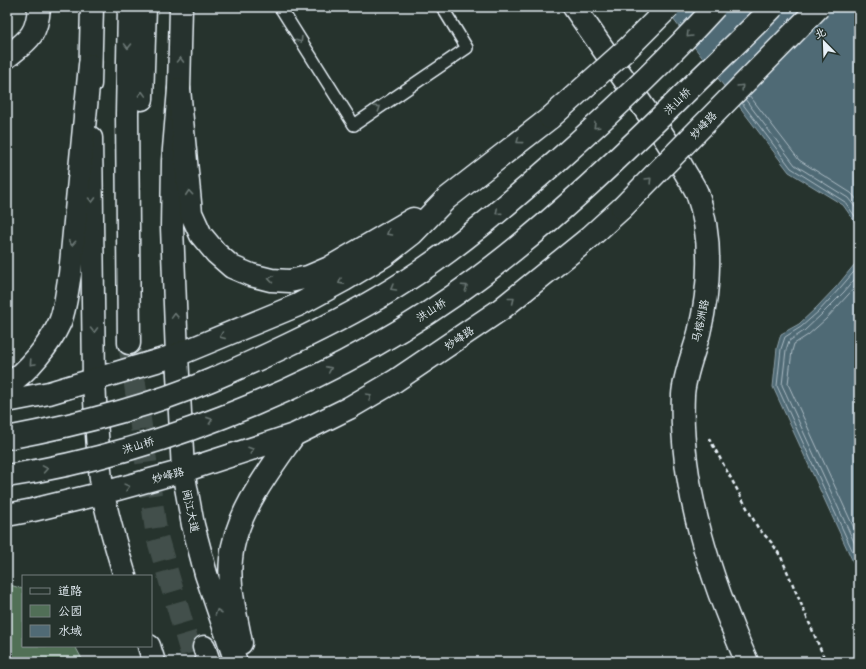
<svg xmlns="http://www.w3.org/2000/svg" width="866" height="669" font-family="'Gochi Hand','LXGW WenKai TC',sans-serif">
	<style>
		.green { fill: #516f57; stroke: #9cb0a8 }
		.water { fill: #506a75; stroke: #8da0a9 }
		.lines { fill: none; stroke-linecap: round; stroke-linejoin: round }
		.shore { stroke: #abbbc4; stroke-width: 1 }
		.primary-tunnel { stroke: #43504b; stroke-width: 22; stroke-dasharray: 22 11; stroke-linecap: butt }
		.service-casing { stroke: #e8f1f8; stroke-width: 14 }
		.minor-casing { stroke: #e8f1f8; stroke-width: 25 }
		.tertiary-casing { stroke: #e8f1f8; stroke-width: 25 }
		.secondary-casing { stroke: #e8f1f8; stroke-width: 25 }
		.primary-casing { stroke: #e8f1f8; stroke-width: 25 }
		.path { stroke: #e8f1f8; stroke-width: 2.5; stroke-dasharray: 4 3; stroke-linecap: butt }
		.service { stroke: #26332d; stroke-width: 11 }
		.minor { stroke: #26332d; stroke-width: 22 }
		.tertiary { stroke: #26332d; stroke-width: 22 }
		.secondary { stroke: #26332d; stroke-width: 22 }
		.primary { stroke: #26332d; stroke-width: 22 }
		.primary-bridge-casing { stroke: #e8f1f8; stroke-width: 25; stroke-linecap: butt }
		.primary-bridge { stroke: #26332d; stroke-width: 22 }
		.oneway { stroke: #6a7674 }
		.labels { text-anchor: middle; stroke-width: 3; stroke-linejoin: round; paint-order: stroke }
		.street-label { font-size: 11px; fill: #e8f1f8; stroke: #26332d }
	</style>
	<rect width="100%" height="100%" fill="#26332d"/>
	<filter id="ink" filterUnits="userSpaceOnUse"><feTurbulence type="fractalNoise" baseFrequency=".025" numOctaves="2"/><feDisplacementMap in="SourceGraphic" scale="8" xChannelSelector="R" yChannelSelector="G"/><feConvolveMatrix kernelMatrix="1 2 1 2 8 2 1 2 1" color-interpolation-filters="sRGB"/></filter>
	<g filter="url(#ink)">
		<path class="green" d="M7 584 23 589V646H75L82 659 83 662H7Z"/>
		<path class="water" d="M664 7H859V232L855 222 843 205 789 172Z
			M859 259V575L773 387 777 348 781 334 799 324 816 308 837 286Z"/>
		<g class="lines">
			<path class="shore" d="M749 95 799 160 851 193 859 202
				M745 99 795 165 848 198 859 212
				M742 103 791 168 845 202 859 222
				M859 266 840 288 819 311 801 327 785 337 781 349 777 386 859 565
				M859 274 844 292 822 314 804 331 789 341 786 350 782 385 859 553
				M859 283 826 319 808 335 794 344 792 351 788 384 859 539"/>
			<path class="primary-tunnel" d="M129 343 157 537 191 653"/>
			<g class="service-casing">
				<path id="service" d="M280 7 354 125 467 48 442 7"/>
			</g>
			<g class="minor-casing">
				<path id="minor" d="M7 57C28 40 37 36 39 7"/>
			</g>
			<g class="tertiary-casing">
				<path id="tertiary" d="M574 7C599 43 624 79 649 115 662 133 674 152 685 172 689 179 694 186 697 193 713 237 710 289 699 333 694 352 684 376 683 395 679 486 711 580 747 662"/>
			</g>
			<g class="secondary-casing">
				<path id="secondary" d="M90 84 92 7
					M91 138 94 380
					M177 355 172 227 173 161 179 89 181 7"/>
			</g>
			<g class="primary-casing">
				<path id="primary" d="M129 7 127 114 129 343
					M179 89 191 213 201 235 216 253 232 267 251 275 271 280 290 281 308 277 329 268 413 219
					M142 99 145 7
					M177 355 183 471 193 525 206 574 236 662
					M94 380C96 418 97 456 103 493 108 521 117 549 125 576
					M7 385C28 372 50 344 60 322 66 307 67 289 70 274L90 65
					M7 401 49 393 177 355 298 305 344 280 385 255 412 234 446 199 550 118
					M7 515 33 510 103 493 183 471 294 435 349 408 395 381 500 310 589 238 622 208
					M241 643C236 615 228 587 231 559 235 514 269 471 294 435
					M149 646 154 662
					M204 647 209 662"/>
			</g>
			<path class="path" d="M709 438 758 528 772 543 781 557 826 662"/>
			<use href="#service" class="service"/>
			<use href="#minor" class="minor"/>
			<use href="#tertiary" class="tertiary"/>
			<use href="#secondary" class="secondary"/>
			<use href="#primary" class="primary"/>
			<g class="primary-bridge-casing">
				<path id="primary-bridge" d="M550 118 628 48 669 7
					M622 208 819 7
					M7 438C76 425 146 408 211 380 237 369 263 357 288 345 328 326 367 306 404 282 459 247 508 204 557 161 612 112 666 61 715 7
					M7 476C169 451 347 376 478 278 550 224 614 163 678 100 709 69 742 39 773 7"/>
			</g>
			<use href="#primary-bridge" class="primary-bridge"/>
		</g>
		<defs><path id="oneway-chevron" d="M-2-3.5L2.5 0L-2 3.5" fill="none" stroke-width="1.6" stroke-linecap="round" stroke-linejoin="round"/></defs>
		<g class="oneway">
			<use href="#oneway-chevron" transform="translate(689 35) rotate(135)"/>
			<use href="#oneway-chevron" transform="translate(300 40) rotate(58)"/>
			<use href="#oneway-chevron" transform="translate(128 46) rotate(91)"/>
			<use href="#oneway-chevron" transform="translate(180 60) rotate(-89)"/>
			<use href="#oneway-chevron" transform="translate(741 87) rotate(-46)"/>
			<use href="#oneway-chevron" transform="translate(142 94) rotate(-88)"/>
			<use href="#oneway-chevron" transform="translate(378 108) rotate(-34)"/>
			<use href="#oneway-chevron" transform="translate(596 126) rotate(137)"/>
			<use href="#oneway-chevron" transform="translate(519 141) rotate(143)"/>
			<use href="#oneway-chevron" transform="translate(649 180) rotate(-46)"/>
			<use href="#oneway-chevron" transform="translate(189 193) rotate(-95)"/>
			<use href="#oneway-chevron" transform="translate(92 200) rotate(89)"/>
			<use href="#oneway-chevron" transform="translate(498 212) rotate(140)"/>
			<use href="#oneway-chevron" transform="translate(389 233) rotate(149)"/>
			<use href="#oneway-chevron" transform="translate(72 243) rotate(95)"/>
			<use href="#oneway-chevron" transform="translate(271 279) rotate(-172)"/>
			<use href="#oneway-chevron" transform="translate(341 282) rotate(151)"/>
			<use href="#oneway-chevron" transform="translate(465 287) rotate(-34)"/>
			<use href="#oneway-chevron" transform="translate(393 288) rotate(150)"/>
			<use href="#oneway-chevron" transform="translate(512 300) rotate(-38)"/>
			<use href="#oneway-chevron" transform="translate(175 316) rotate(-92)"/>
			<use href="#oneway-chevron" transform="translate(94 330) rotate(89)"/>
			<use href="#oneway-chevron" transform="translate(222 336) rotate(158)"/>
			<use href="#oneway-chevron" transform="translate(32 363) rotate(133)"/>
			<use href="#oneway-chevron" transform="translate(329 369) rotate(-26)"/>
			<use href="#oneway-chevron" transform="translate(369 396) rotate(-30)"/>
			<use href="#oneway-chevron" transform="translate(210 420) rotate(-20)"/>
			<use href="#oneway-chevron" transform="translate(251 450) rotate(-19)"/>
			<use href="#oneway-chevron" transform="translate(45 469) rotate(-10)"/>
			<use href="#oneway-chevron" transform="translate(127 487) rotate(-15)"/>
			<use href="#oneway-chevron" transform="translate(218 612) rotate(-109)"/>
		</g>
	</g>
	<g class="labels">
		<g class="street-label">
			<text transform="translate(677 101) rotate(-45)" y="4">洪山桥</text>
			<text transform="translate(703 125) rotate(-46)" y="4">妙峰路</text>
			<text transform="translate(431 310) rotate(-33)" y="4">洪山桥</text>
			<text transform="translate(700 321) rotate(-78)" y="4">马榕洲路</text>
			<text transform="translate(459 338) rotate(-34)" y="4">妙峰路</text>
			<text transform="translate(138 445) rotate(-17)" y="4">洪山桥</text>
			<text transform="translate(168 475) rotate(-15)" y="4">妙峰路</text>
			<text transform="translate(191 511) rotate(78)" y="4">闽江大道</text>
		</g>
	</g>
	<rect width="866" height="669" fill="none" stroke="#26332d" stroke-width="24"/>
	<rect x="12" y="12" width="842" height="645" fill="none" stroke="#e8f1f8" stroke-width="1.5" filter="url(#ink)"/>
	<rect x="22" y="575" width="130" height="72" fill="#26332d" stroke="#747f7e"/>
	<rect x="30" y="588" width="20" height="6" fill="#26332d" stroke="#747f7e"/>
	<text x="58" y="595" font-size="12" fill="#e8f1f8">道路</text>
	<rect x="30" y="605" width="20" height="12" fill="#516f57" stroke="#747f7e"/>
	<text x="58" y="615" font-size="12" fill="#e8f1f8">公园</text>
	<rect x="30" y="625" width="20" height="12" fill="#506a75" stroke="#747f7e"/>
	<text x="58" y="635" font-size="12" fill="#e8f1f8">水域</text>
	<g transform="translate(824 42) rotate(337)" stroke="#26332d" stroke-width="3" paint-order="stroke">
	<path d="M0-3L7 15L0 10L-7 15Z" fill="#e8f1f8"/>
	<text y="-6" font-size="11" font-weight="bold" text-anchor="middle" fill="#e8f1f8">北</text>
	</g>
</svg>
